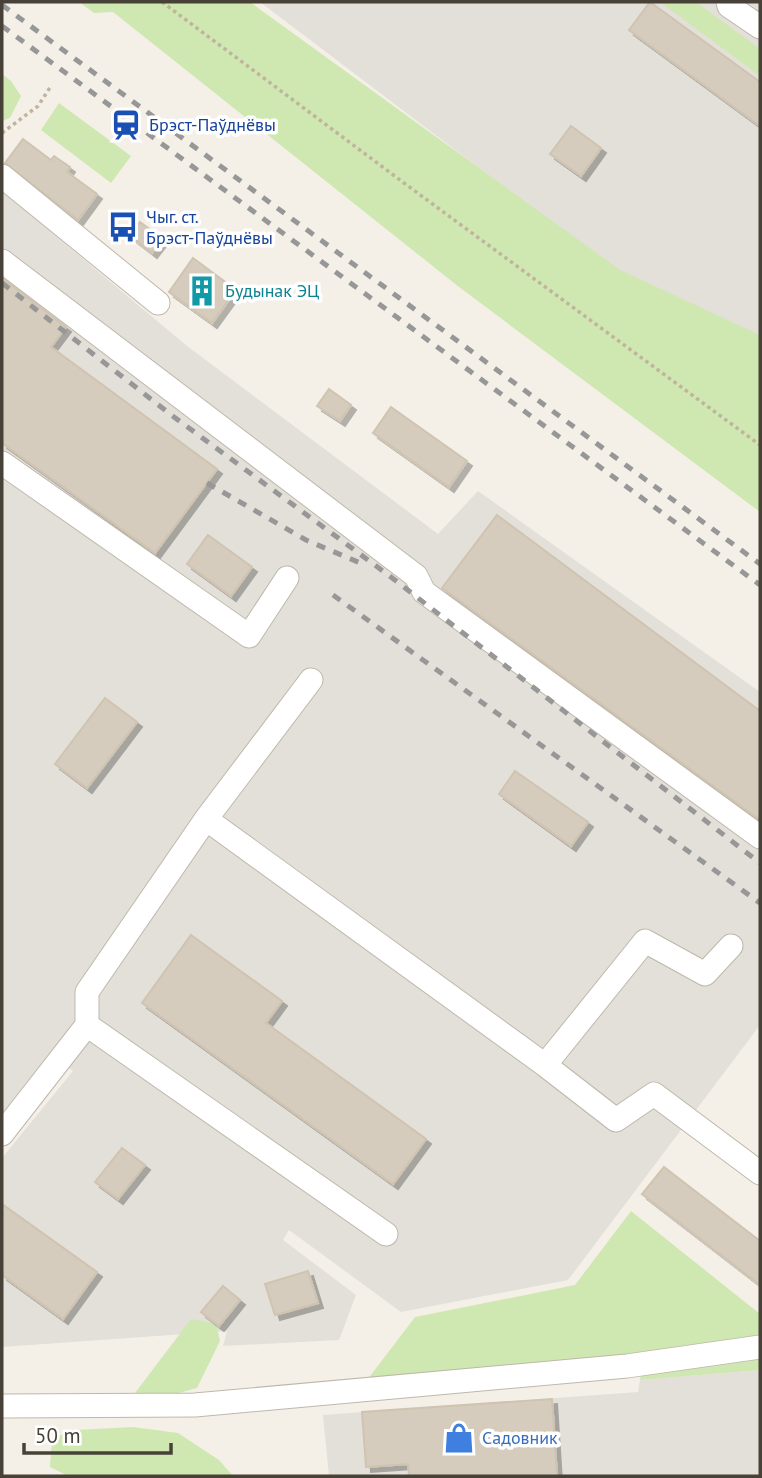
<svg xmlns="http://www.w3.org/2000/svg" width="762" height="1478" font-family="'PT Sans',sans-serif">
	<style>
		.industrial { fill: #e3dfd9 }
		.green { fill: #cfe8b1 }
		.building { fill: #d5ccbd; stroke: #d0c4b1; stroke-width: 2; filter: url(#shadow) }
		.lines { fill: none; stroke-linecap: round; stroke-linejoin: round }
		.minor-casing { stroke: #bfb8aa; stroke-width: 25 }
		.path { stroke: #c1b49c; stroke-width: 3.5; stroke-dasharray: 3.5 3.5; stroke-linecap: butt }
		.minor { stroke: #fff; stroke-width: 23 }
		.rail { stroke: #979797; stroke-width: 5; stroke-dasharray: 9 9; stroke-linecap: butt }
		.labels { text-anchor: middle; stroke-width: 7; stroke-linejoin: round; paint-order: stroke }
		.transit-label { font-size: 18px; fill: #164399; stroke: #fff; text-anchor: start }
		.culture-label { font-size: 18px; fill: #0d838f; stroke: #fff; text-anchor: start }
		.shop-label { font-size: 18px; fill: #366cbe; stroke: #fff; text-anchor: start }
	</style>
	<defs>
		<filter id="shadow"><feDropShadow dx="5" dy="5" stdDeviation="0" flood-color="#0004"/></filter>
	</defs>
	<rect width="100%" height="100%" fill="#f4f0e8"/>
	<path class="industrial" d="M260 2H760V381Z
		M2 191 187 346 438 534 478 491 760 692V1025L568 1280 401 1312 289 1230 283 1240 356 1295 339 1340 223 1346 227 1331 2 1347V1158L73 1071 49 1054 2 1115Z
		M760 1370V1476H329L323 1415 638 1392 640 1380Z"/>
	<path class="green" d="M79 2H250L620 270 760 335V512L459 287 113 12 94 13Z
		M660 2H696L760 49V76Z
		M2 74 11 81 21 96 10 118 2 121Z
		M59 103 131 156 111 183 41 130Z
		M631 1211 760 1314V1370L640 1380 645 1358 361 1388 415 1317 575 1285Z
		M191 1319 216 1324 220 1341 197 1388 164 1397 135 1393Z
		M133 1427 178 1433 219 1460 233 1476H68L50 1467 52 1438 75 1430Z"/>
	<path class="building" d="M650 2 760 82V126L629 30Z
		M571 126 601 148 581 176 550 154Z
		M23 139 51 160 54 156 70 167 67 172 97 194 78 220 5 163Z
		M140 222 163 239 152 253 130 236Z
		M193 258 236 290 212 323 169 292Z
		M2 278 66 327 51 347 217 469 155 553 2 443Z
		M329 389 351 405 340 421 317 406Z
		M391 407 467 461 449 487 373 433Z
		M497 515 760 711V814L757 818 442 588Z
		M208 535 252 567 231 596 187 564Z
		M105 698 137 722 87 788 55 764Z
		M515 771 588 822 571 846 499 794Z
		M191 935 282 1001 266 1023 426 1139 393 1184 142 1003Z
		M122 1148 145 1165 118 1199 95 1182Z
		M664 1167 760 1241V1285L642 1194Z
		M2 1204 97 1272 63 1319 2 1275Z
		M308 1271 318 1303 275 1315 265 1284Z
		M223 1286 240 1300 219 1326 201 1312Z
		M552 1399 557 1476H409L408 1464 366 1467 362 1412Z"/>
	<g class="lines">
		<g class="minor-casing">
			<path id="minor" d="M728 2 729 6 760 27
				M2 176 158 303
				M2 261 416 576 424 592 760 837
				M2 463 249 636 287 578
				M206 819 311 680
				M731 946 705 974 645 941 545 1065 616 1120 654 1094 760 1173
				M2 1134 87 1025
				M386 1234 87 1025V992L206 819 545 1065
				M2 1406 195 1405 627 1366 760 1347"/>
		</g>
		<path class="path" d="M162 2 404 183 760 445
			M2 133 38 106 51 86"/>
		<use href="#minor" class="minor"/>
		<path class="rail" d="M2 5 760 564
			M2 26 760 585
			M2 283 174 417 387 574 760 863
			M207 483 306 540 365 565
			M333 595 760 903"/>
	</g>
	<defs>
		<g id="station-bare" transform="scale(2.415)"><path d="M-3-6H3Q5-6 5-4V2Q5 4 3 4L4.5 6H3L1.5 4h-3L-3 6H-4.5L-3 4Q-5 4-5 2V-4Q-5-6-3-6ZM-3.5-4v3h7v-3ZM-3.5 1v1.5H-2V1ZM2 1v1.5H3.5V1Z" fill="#1a4fb4" stroke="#fff" stroke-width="2.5" paint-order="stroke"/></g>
		<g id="bus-bare" transform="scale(2.415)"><path d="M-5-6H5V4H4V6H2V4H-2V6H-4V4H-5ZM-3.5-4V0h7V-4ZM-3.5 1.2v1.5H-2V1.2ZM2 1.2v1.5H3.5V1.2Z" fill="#1a4fb4" stroke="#fff" stroke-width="2.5" paint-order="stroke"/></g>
		<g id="building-bare" transform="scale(2.415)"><path d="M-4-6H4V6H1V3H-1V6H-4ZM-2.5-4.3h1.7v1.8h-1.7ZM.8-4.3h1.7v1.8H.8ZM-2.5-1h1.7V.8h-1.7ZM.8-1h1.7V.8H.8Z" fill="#0f9aa8" stroke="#fff" stroke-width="2.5" paint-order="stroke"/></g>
		<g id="shop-bare" transform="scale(2.415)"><path d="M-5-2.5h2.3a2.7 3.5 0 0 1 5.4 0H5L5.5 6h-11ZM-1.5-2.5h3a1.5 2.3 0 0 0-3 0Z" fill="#3f7fe0" stroke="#fff" stroke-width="2.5" paint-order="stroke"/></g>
	</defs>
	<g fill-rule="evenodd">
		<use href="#station-bare" x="126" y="125"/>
		<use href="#bus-bare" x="123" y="227"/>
		<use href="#building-bare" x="202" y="291"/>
		<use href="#shop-bare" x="459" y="1438"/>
	</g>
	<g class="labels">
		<g class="transit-label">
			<text x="149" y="131">Брэст-Паўднёвы</text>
			<text x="146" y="223">Чыг. ст.<tspan x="146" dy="21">Брэст-Паўднёвы</tspan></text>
		</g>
		<g class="culture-label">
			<text x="225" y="297">Будынак ЭЦ</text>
		</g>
		<g class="shop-label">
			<text x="482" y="1444">Садовник</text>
		</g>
	</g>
	<rect width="762" height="1478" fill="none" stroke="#474137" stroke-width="7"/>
	<path d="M24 1443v10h147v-10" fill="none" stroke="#474137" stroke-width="3.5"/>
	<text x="35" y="1443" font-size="21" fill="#474137" stroke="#ffffff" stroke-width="5" paint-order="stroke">50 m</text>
</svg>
